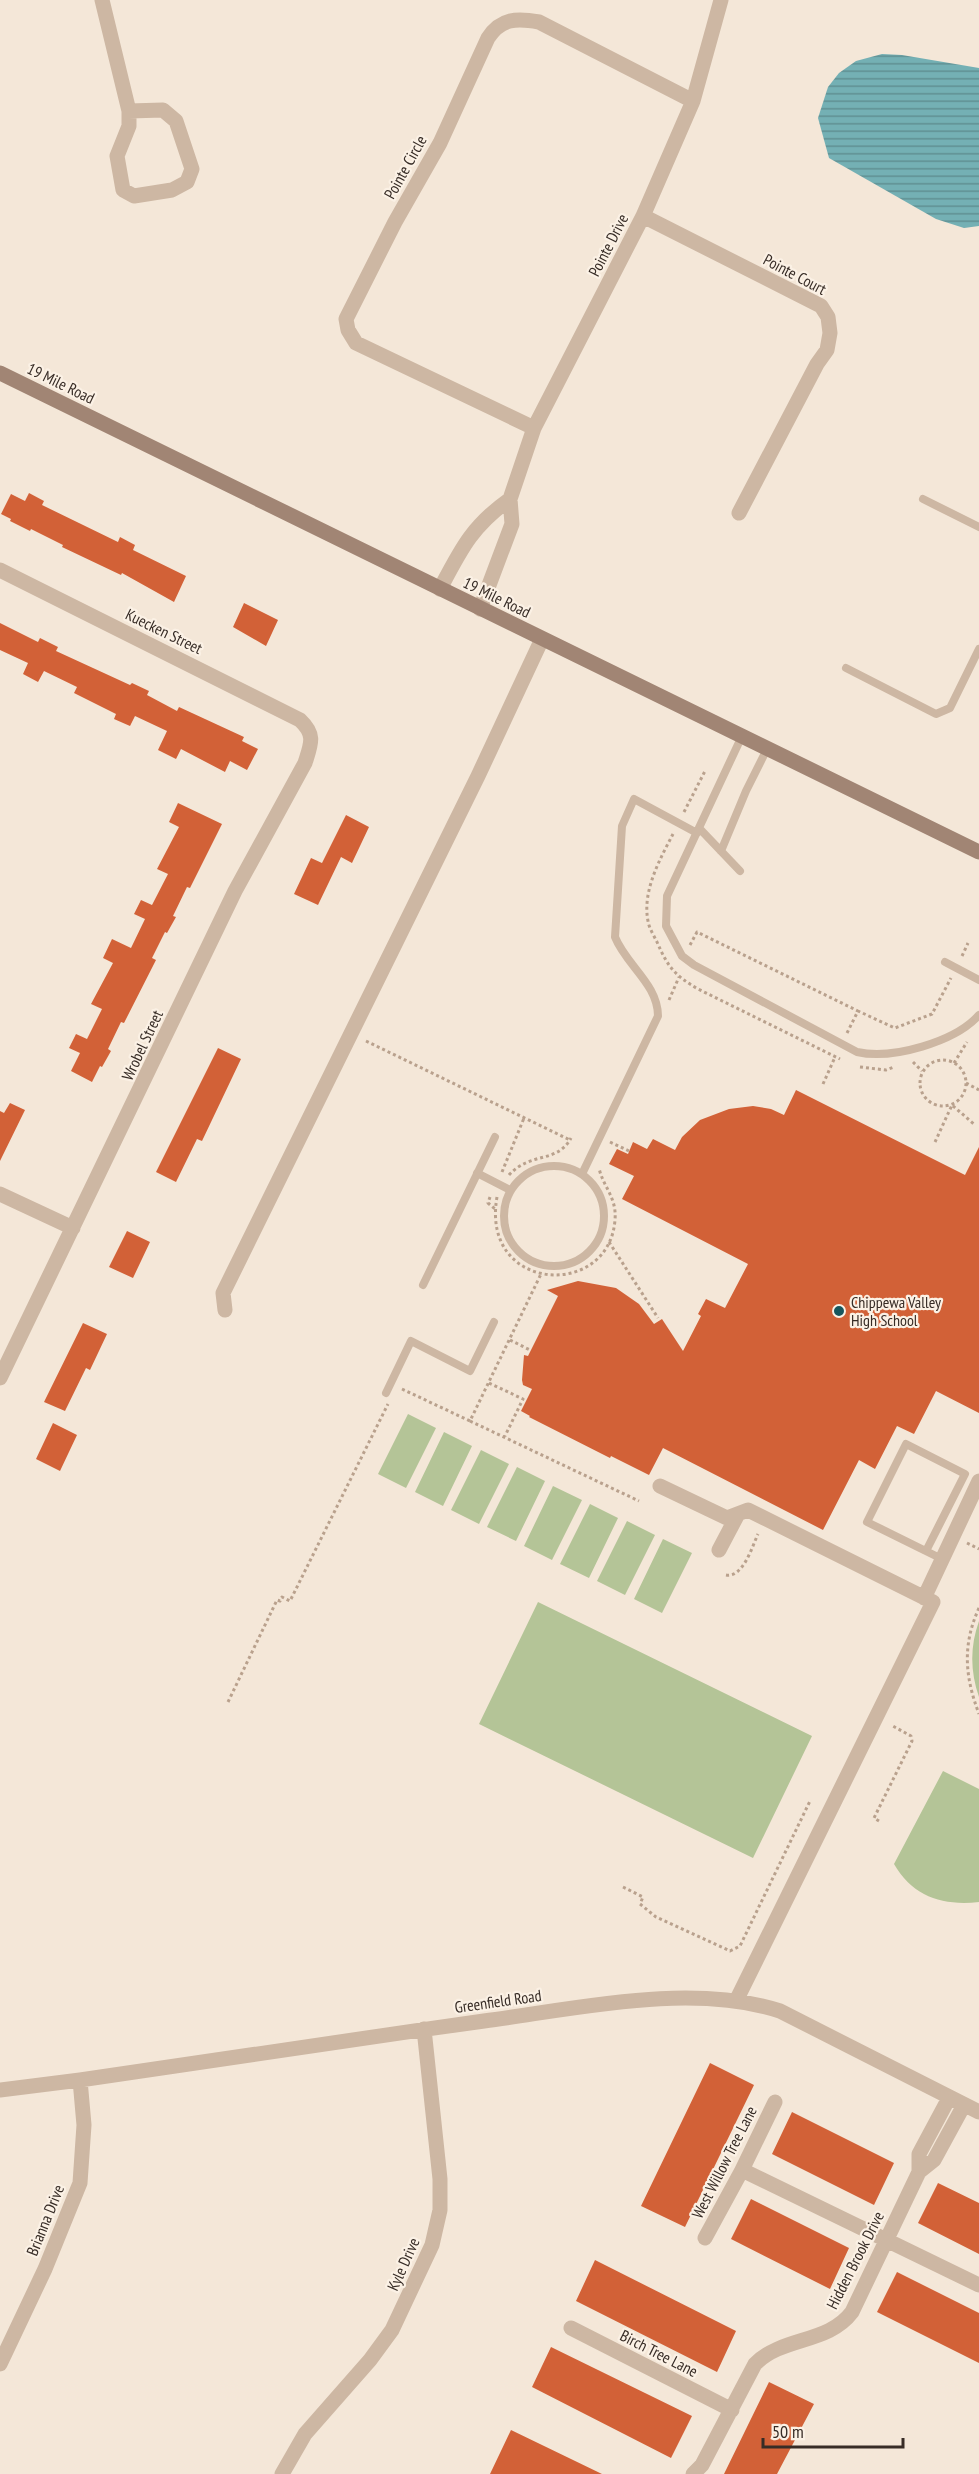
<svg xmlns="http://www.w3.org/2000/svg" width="979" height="2474" font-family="'PT Sans Narrow',sans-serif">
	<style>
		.grass { fill: #b4c497 }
		.water { fill: url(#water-rules) }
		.building { fill: #d26137 }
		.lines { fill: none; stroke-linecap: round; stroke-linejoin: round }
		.path { stroke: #b9a18d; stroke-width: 3; stroke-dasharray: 3 3; stroke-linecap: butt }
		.lane { stroke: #cdb7a3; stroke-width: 8 }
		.street { stroke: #cdb7a3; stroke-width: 15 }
		.secondary { stroke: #a18574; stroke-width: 15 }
		.poi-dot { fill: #17565d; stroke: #fbf1e5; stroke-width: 2 }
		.labels { text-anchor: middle; stroke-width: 4.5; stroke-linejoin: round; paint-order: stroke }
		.street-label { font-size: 16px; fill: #372c26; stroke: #fbf1e5 }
		.poi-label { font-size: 16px; fill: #372c26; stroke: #fbf1e5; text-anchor: start }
	</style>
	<defs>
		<pattern id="water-rules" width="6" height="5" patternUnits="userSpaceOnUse" patternTransform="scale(1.5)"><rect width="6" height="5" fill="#74b0b4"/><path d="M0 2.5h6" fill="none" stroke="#608f92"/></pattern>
	</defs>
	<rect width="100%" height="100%" fill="#f4e7d8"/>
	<path class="grass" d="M408 1414 436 1428 406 1488 378 1474Z
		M444 1432 472 1446 443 1506 415 1492Z
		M481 1450 509 1464 479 1524 451 1510Z
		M517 1467 545 1481 516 1541 487 1527Z
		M553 1486 582 1500 552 1560 524 1546Z
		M590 1504 618 1518 589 1578 560 1564Z
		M627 1521 655 1535 625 1595 597 1581Z
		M663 1539 692 1553 662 1613 634 1599Z
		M538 1602 812 1736 753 1858 479 1724Z
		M979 1621V1697C970 1671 970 1646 979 1621Z
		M943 1771 979 1789V1902C943 1906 913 1897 894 1864Z"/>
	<path class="water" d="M882 54 902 55 979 68V226L964 228 936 219 829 158 818 118 828 87 839 73 856 61Z"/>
	<path class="building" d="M29 493 44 501 42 505 118 542 120 537 135 545 133 550 186 576 174 602 122 573 121 575 62 547 63 545 31 529 30 531 10 521 11 519 1 514 11 494 25 501Z
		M244 603 278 620 266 646 233 627Z
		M0 623 38 642 40 638 58 647 56 651 130 685 132 683 149 691 147 695 177 711 179 707 244 737 242 741 258 749 247 770 230 761 225 772 181 749 176 759 158 750 167 731 135 716 130 726 114 719 116 714 74 693 77 687 44 671 38 682 23 674 28 663 0 650Z
		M178 803 222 824 190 888 187 887 173 916 176 917 167 933 165 932 152 958 156 960 124 1023 121 1022 108 1049 111 1051 102 1067 100 1066 92 1082 71 1071 80 1053 69 1048 76 1034 87 1039 102 1009 91 1004 113 963 103 958 112 939 131 948 145 919 134 914 141 900 152 905 168 874 157 869 179 827 169 822Z
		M346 815 369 827 352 863 341 857 318 905 294 894 311 858 322 863Z
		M218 1048 241 1059 202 1141 197 1139 176 1182 156 1172Z
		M796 1090 965 1175 979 1147V1413L936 1391 914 1434 897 1426 875 1469 859 1460 823 1530 663 1448 649 1475 611 1456 610 1458 529 1417 530 1416 521 1411 532 1389 523 1385 522 1380 524 1355 528 1356 558 1296 547 1290 578 1281 616 1288 639 1304 654 1324 662 1319 683 1351 701 1316 698 1314 706 1299 725 1308 748 1264 622 1199 634 1176 609 1164 617 1149 628 1154 633 1142 647 1149 653 1139 675 1150 682 1137 700 1120 729 1109 753 1106 771 1109 784 1115Z
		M10 1103 25 1110 0 1161V1111L4 1113Z
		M127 1231 150 1242 133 1278 109 1267Z
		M83 1323 107 1334 90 1370 86 1368 65 1411 44 1402Z
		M53 1423 77 1435 60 1471 36 1459Z
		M710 2063 754 2085 685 2227 641 2206Z
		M792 2112 894 2163 874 2205 772 2154Z
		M938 2183 979 2203V2254L918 2223Z
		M751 2199 849 2248 830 2289 731 2239Z
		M595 2260 736 2331 717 2372 576 2301Z
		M897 2272 979 2313V2363L877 2312Z
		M551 2347 692 2416 671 2458 532 2387Z
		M769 2382 814 2404 777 2474H724Z
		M511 2430 602 2474H490Z"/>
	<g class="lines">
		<path class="path" d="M684 812 705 771
			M673 834C660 859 642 891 648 921 649 928 654 936 657 942 668 967 674 975 698 989L840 1059
			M690 945 697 932 858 1011
			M962 956 968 943
			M669 1000 679 977
			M847 1033 858 1011 895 1028 932 1014 951 978
			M366 1041 570 1140
			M920 1083a23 23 0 1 1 46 0a23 23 0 1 1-46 0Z
			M913 1062 922 1071
			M954 1063 967 1042
			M860 1067 886 1070 894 1067
			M966 1083 979 1090
			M823 1084 835 1057
			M610 1142 629 1151
			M935 1142 952 1105 975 1125
			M502 1172 524 1118
			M509 1175C531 1151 557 1164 571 1138
			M490 1197 488 1203 495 1209
			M497 1197C480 1293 609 1300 615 1220 617 1197 603 1187 599 1168
			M609 1242 658 1318
			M510 1340 530 1350
			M489 1383 523 1399 505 1436
			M402 1389 470 1421 541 1274
			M470 1421 639 1501
			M967 1543 979 1549
			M726 1575C743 1578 752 1547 758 1534
			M979 1608C962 1645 965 1677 979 1714
			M228 1702 277 1600 280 1601 282 1597 290 1601 388 1404
			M879 1821 874 1818 912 1741 911 1736 891 1725
			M623 1887 643 1897 640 1904 656 1917 730 1951 740 1946 810 1801"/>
		<path class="lane" d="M923 499 979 527
			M846 668 936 714 950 708 979 649
			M742 736 667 896 666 926 682 956 694 965 857 1052C892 1060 955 1042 979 1015
			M699 828 740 871
			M721 851 746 791 767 749
			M945 962 979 980
			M504 1216a50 50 0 1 1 100 0a50 50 0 1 1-100 0Z
			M477 1173 510 1190
			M582 1174 658 1016C658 984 626 965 615 937L622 826 634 799 697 833
			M423 1285 495 1137
			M386 1393 411 1341 470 1371 494 1322
			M926 1551 965 1474 906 1444 867 1522 942 1559"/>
		<path class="street" d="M102 0 129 111V126L117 156 123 190 134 196 172 190 187 182 192 169 176 121 163 110 129 111
			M643 216 821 306 828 317 830 333 827 350 817 364 739 513
			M534 428 356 343 348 330 346 319 395 222 440 143 488 38C501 18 517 18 539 22L693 101
			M510 499 534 428 643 216 693 101 721 0
			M0 570 300 720C316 735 311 744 305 763L235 891 0 1378
			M440 589C461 549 472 526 510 499L512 524 480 609
			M0 1194 73 1228
			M225 1310 223 1293 478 776 542 639
			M660 1486 727 1518 748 1510 933 1602 736 2001
			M719 1550 738 1514
			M924 1598 979 1481
			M0 2090 80 2080C214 2060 349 2040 484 2021 575 2009 691 1982 780 2011L979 2112
			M949 2098 919 2154V2172L934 2160 964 2105
			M742 2170 979 2285
			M705 2238 742 2170 775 2102
			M571 2328 732 2410
			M0 2364 45 2269 80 2183 84 2125 80 2080
			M282 2474 305 2434 370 2360 392 2330 432 2245 440 2210V2179L424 2029
			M693 2474 702 2465 755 2364C783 2336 828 2344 852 2312L919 2172"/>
		<path class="secondary" d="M0 373 979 852"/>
	</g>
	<circle class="poi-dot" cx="839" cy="1311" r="6"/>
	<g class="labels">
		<g class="street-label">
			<text transform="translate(405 167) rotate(-61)" y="6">Pointe Circle</text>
			<text transform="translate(608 245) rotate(-63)" y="6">Pointe Drive</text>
			<text transform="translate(795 274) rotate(28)" y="6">Pointe Court</text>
			<text transform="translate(61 383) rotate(26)" y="6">19 Mile Road</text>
			<text transform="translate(497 597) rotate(26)" y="6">19 Mile Road</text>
			<text transform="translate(164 631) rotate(26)" y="6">Kuecken Street</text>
			<text transform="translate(142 1045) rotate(-65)" y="6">Wrobel Street</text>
			<text transform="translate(498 2001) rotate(-8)" y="6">Greenfield Road</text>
			<text transform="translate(724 2162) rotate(-63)" y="6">West Willow Tree Lane</text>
			<text transform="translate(45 2220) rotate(-68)" y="6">Brianna Drive</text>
			<text transform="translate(855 2260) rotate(-63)" y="6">Hidden Brook Drive</text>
			<text transform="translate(403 2264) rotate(-66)" y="6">Kyle Drive</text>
			<text transform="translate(659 2353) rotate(27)" y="6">Birch Tree Lane</text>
		</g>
		<g class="poi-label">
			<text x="851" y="1308">Chippewa Valley<tspan x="851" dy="18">High School</tspan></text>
		</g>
	</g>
	<path d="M763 2438v9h140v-9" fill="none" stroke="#372c26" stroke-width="3"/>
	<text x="772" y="2438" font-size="18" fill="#372c26" stroke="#fbf1e5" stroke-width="4.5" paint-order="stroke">50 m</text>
</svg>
